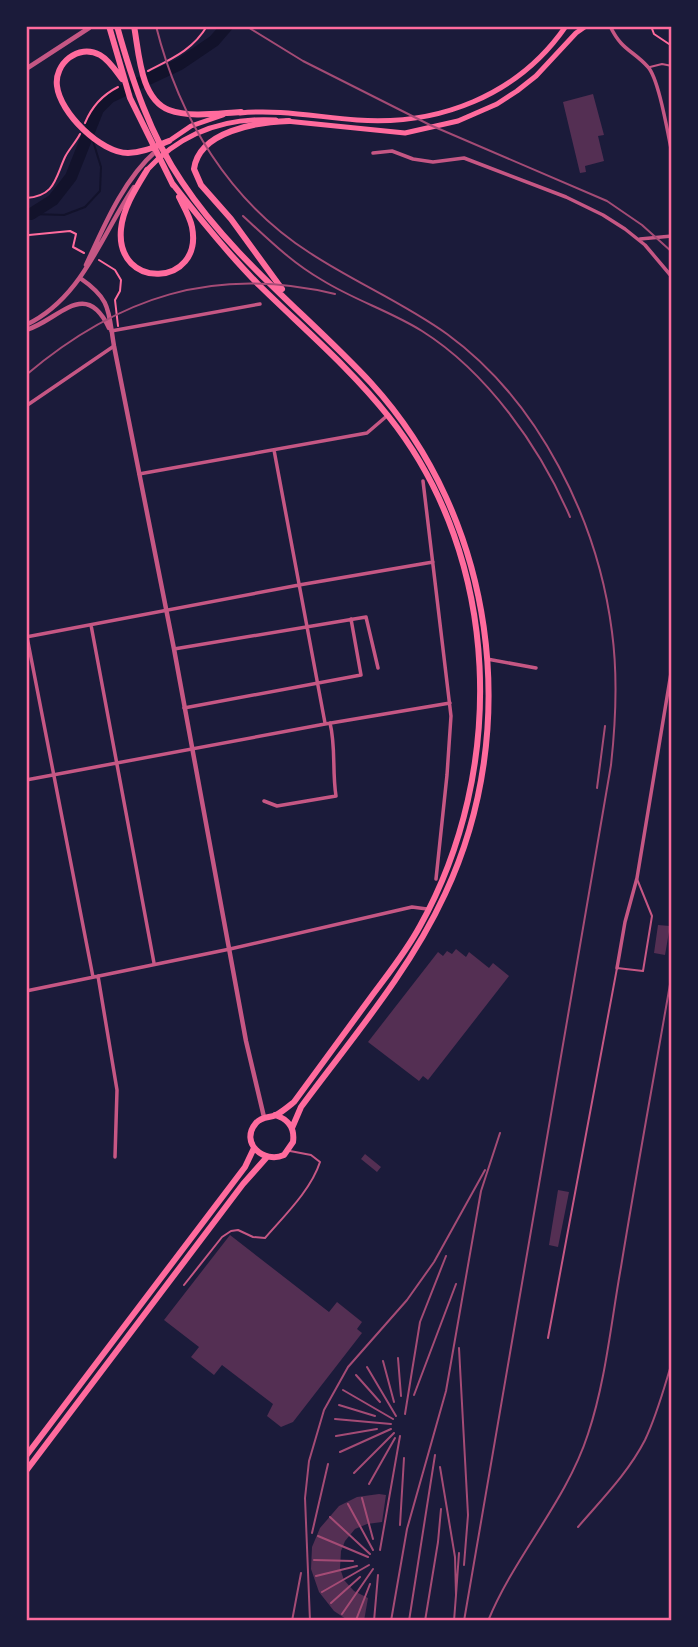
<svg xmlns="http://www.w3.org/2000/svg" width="698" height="1647" font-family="'Libre Baskerville',serif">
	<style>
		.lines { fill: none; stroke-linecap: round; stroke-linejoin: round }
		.stream { stroke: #12122b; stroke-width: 2 }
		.river { stroke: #12122b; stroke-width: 12 }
		.building { fill: #542f53 }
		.path { stroke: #ff6b9d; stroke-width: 2 }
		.service { stroke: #c65784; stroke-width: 2 }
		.minor { stroke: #c65784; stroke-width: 3.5 }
		.tertiary { stroke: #c65784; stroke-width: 4.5 }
		.secondary { stroke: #ff6b9d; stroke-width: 5 }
		.trunk { stroke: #ff6b9d; stroke-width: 6 }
		.rail { stroke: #a44b75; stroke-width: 2 }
		.neatline { fill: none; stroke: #ff6b9d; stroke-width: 2.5 }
	</style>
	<rect width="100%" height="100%" fill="#1b1b3a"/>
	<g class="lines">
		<path class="stream" d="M31 214 64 215 85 207 100 191 101 167 93 141"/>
		<path class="river" d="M26 214H31L53 200 71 177 98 109 110 97 180 64 214 41 227 26"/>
	</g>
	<path class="building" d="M593 94 604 135 598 136 604 161 585 166 586 172 580 173 563 102Z
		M658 925 670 926 665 955 654 953Z
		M456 949 466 957 469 952 489 968 493 963 509 976 428 1080 423 1076 419 1081 368 1042 438 952 443 956 447 951 452 954Z
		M365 1154 381 1167 377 1172 361 1159Z
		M558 1190 569 1192 558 1247 549 1245Z
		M230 1235 329 1312 337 1302 362 1322 357 1329 362 1333 293 1422 281 1427 267 1416 273 1404 222 1365 214 1375 191 1357 199 1347 164 1320Z
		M379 1494 386 1495 382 1522 367 1524 355 1529 345 1541 341 1551 340 1568 344 1580 354 1591 368 1598 364 1621H349L334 1611 319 1592 311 1569 312 1547 320 1528 339 1506 357 1497Z"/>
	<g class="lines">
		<path class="path" d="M651 26 654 34 672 46
			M148 71C171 59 193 50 207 26
			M85 123C92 106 102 95 118 87
			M26 198C55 196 55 179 65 157 69 149 76 142 80 134
			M26 239 29 235 70 231 76 234 73 247 84 253
			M99 260 115 270 121 280 120 291 115 300 118 326"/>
		<path class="service" d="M650 67 662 64 672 66
			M184 1285 222 1237 231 1231 238 1230 253 1237 265 1238C284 1216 311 1190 320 1162L311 1155 290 1151
			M548 1338 617 968 643 971 652 916 637 879"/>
		<path class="minor" d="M610 26C622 51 633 50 648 67 659 79 668 135 672 153
			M373 153 392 151 413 159 433 162 464 158 566 197 603 215 625 229 645 245 672 277
			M640 239 672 236
			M111 331 260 304
			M26 406 114 346
			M274 450 325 723
			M139 474 367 433 388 415
			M423 481 451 716 447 775 436 879
			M91 625 154 963
			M26 637 299 585 433 562
			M27 637 93 977
			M174 649 366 617 378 668
			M487 659 536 668
			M184 708 361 675 351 619
			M26 780 325 724 450 703
			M264 801 277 806 336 796C332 771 336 747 330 723
			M617 968 625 922 637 878 672 667
			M98 976 117 1090 115 1157
			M26 991 230 949 412 907 427 909"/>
		<path class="tertiary" d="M26 69 89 28
			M86 265C104 226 123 180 156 151
			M80 278C112 300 108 311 114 346L174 649 246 1041 264 1117
			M26 325C83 298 101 235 134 187
			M26 330C58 321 85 277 109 328"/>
		<path class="secondary" d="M240 113C279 109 317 117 357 120 438 126 518 96 566 26
			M286 121 405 133 458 121 497 104 517 91 536 76 576 33 586 26
			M169 141 191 126 223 115
			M147 170C181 133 225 117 276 120"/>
		<path class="trunk" d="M109 26 130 98 173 185
			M117 26C132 80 150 135 182 182 233 259 309 316 371 383 495 519 523 728 445 894 409 972 352 1038 301 1107L292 1128
			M134 26C139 52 140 99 169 110 190 118 220 113 241 112
			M122 79C116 71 109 60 100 55 78 43 54 64 57 86 60 113 101 153 128 153 143 153 156 146 169 141
			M147 170C136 188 123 208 121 229 115 291 204 287 192 227 190 217 184 207 179 197
			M172 183C200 219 228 254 260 286 304 329 351 369 389 417 502 559 507 770 420 926 406 952 388 974 371 997 345 1032 320 1067 294 1102 289 1106 282 1112 276 1115 269 1118 262 1116 256 1123 239 1143 264 1164 284 1155L293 1142C295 1128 288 1119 275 1115
			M282 289 231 219 201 185 194 169C199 131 257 122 289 121
			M26 1456 245 1167 254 1148
			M26 1471 243 1184 267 1157"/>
		<path class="rail" d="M156 26C179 118 229 201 310 253 354 282 404 303 447 334 539 401 598 521 612 632 618 677 616 720 611 765L464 1621
			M246 26 303 61 430 125 607 201 642 225 672 252
			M243 216C268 239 292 263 322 280 354 300 390 311 422 331 487 372 540 447 570 517
			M26 375C118 297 214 265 335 294
			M597 788 605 726
			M459 1348 468 1515 464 1565
			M398 1358 401 1396
			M383 1361 394 1402
			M367 1367 396 1416
			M356 1375 380 1402
			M343 1390 393 1419
			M414 1395 456 1284
			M339 1405 375 1416
			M405 1414 420 1322 446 1256
			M335 1419 391 1424
			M336 1436 377 1429
			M340 1452 391 1429
			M440 1467 455 1557 456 1595 454 1621
			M354 1473 394 1433
			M369 1484 395 1438
			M362 1498 373 1539
			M348 1504 373 1550
			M330 1517 370 1554
			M400 1525 404 1458
			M578 1527C602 1499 628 1473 645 1440 657 1415 664 1388 672 1362
			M312 1533 328 1464
			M318 1536 368 1557
			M380 1550 400 1436
			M314 1560 353 1561
			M316 1576 357 1566
			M322 1592 369 1565
			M456 1595 459 1553
			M331 1603 360 1577
			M342 1614 373 1569
			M356 1620 370 1584
			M292 1621 301 1573
			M310 1621 305 1498 309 1461 324 1410 348 1367 407 1300 434 1262 485 1170
			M374 1621 378 1575
			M391 1621 407 1529 446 1391 481 1191 500 1133
			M409 1621 435 1455
			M425 1621 438 1542 441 1509
			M488 1621C515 1555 566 1502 588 1434 606 1380 611 1322 621 1267 637 1169 655 1071 672 973"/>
	</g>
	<rect width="698" height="1647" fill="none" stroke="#1b1b3a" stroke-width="56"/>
	<rect x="28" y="28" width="642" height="1591" class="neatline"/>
</svg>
